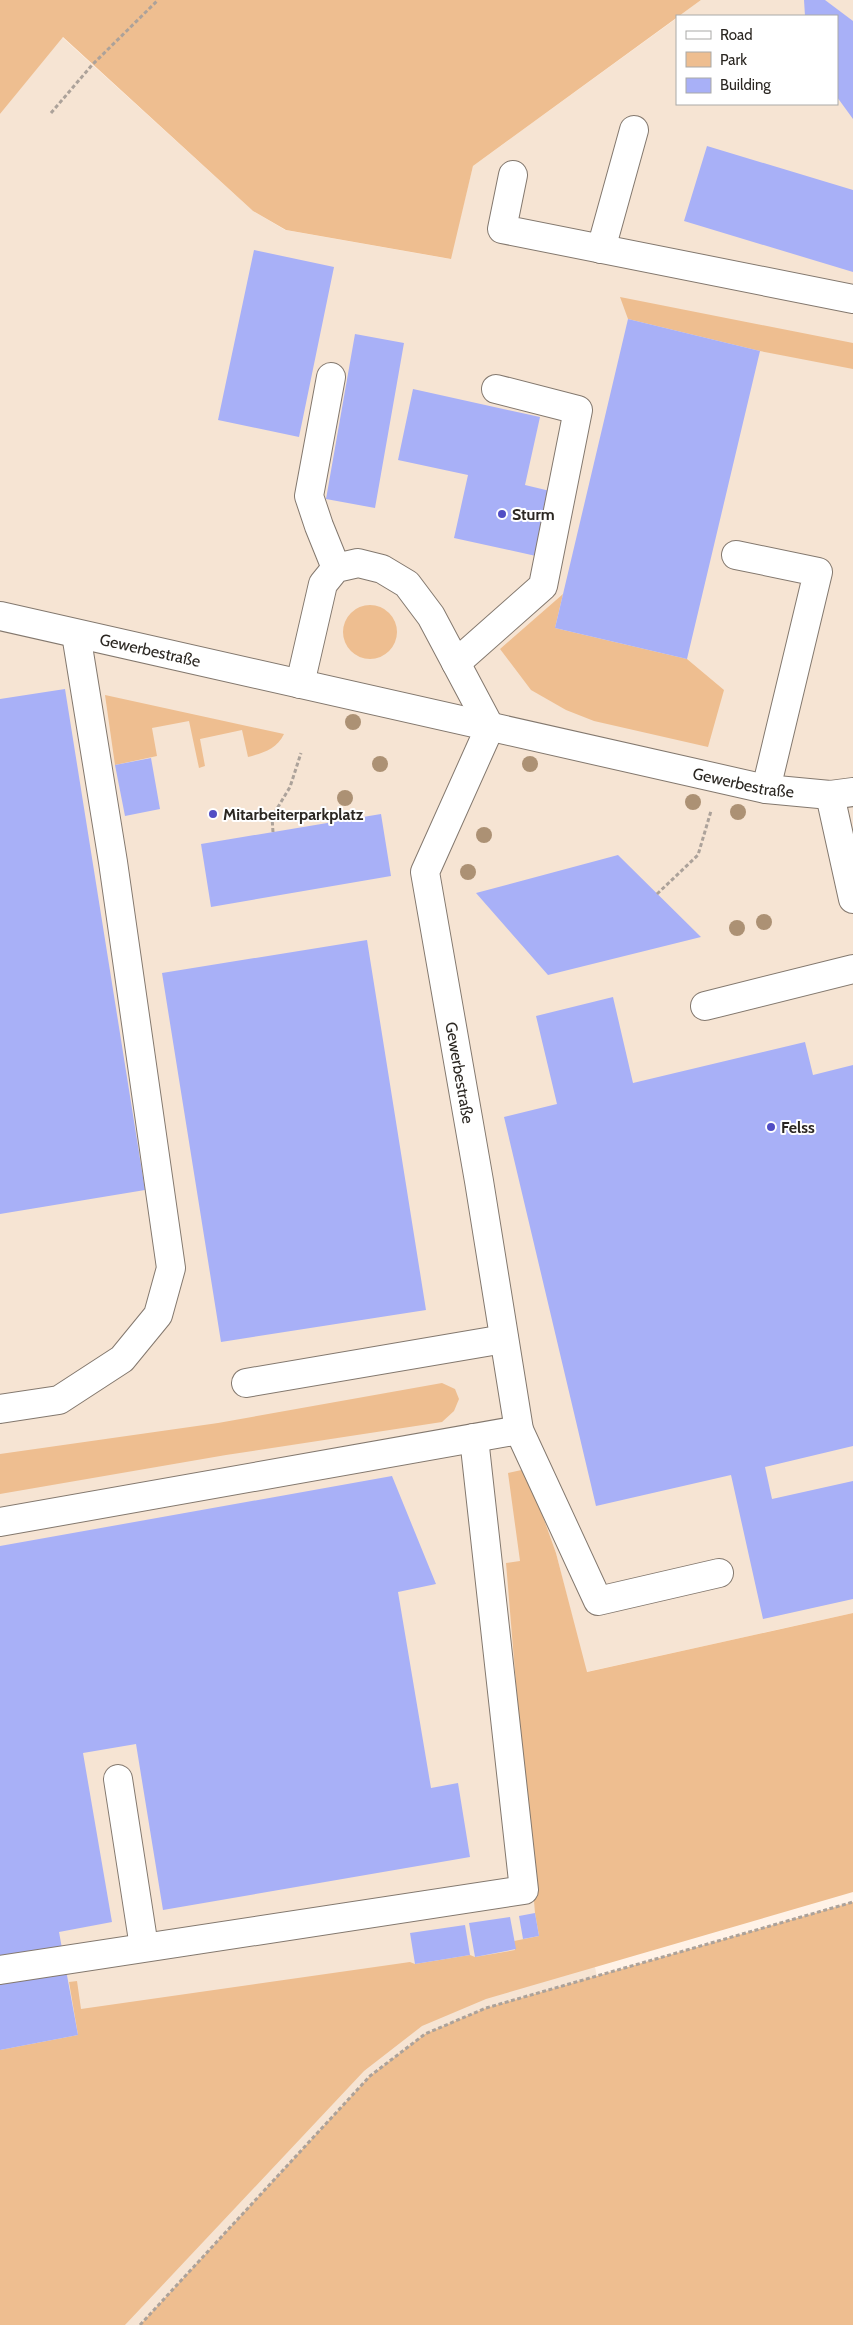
<svg xmlns="http://www.w3.org/2000/svg" width="853" height="2325" font-family="Cabin,sans-serif">
	<style>
		.built { fill: #f6e4d3 }
		.green { fill: #eebe90 }
		.building { fill: #a8b0f7 }
		.lines { fill: none; stroke-linecap: round; stroke-linejoin: round }
		.minor-casing { stroke: #83786e; stroke-width: 30 }
		.path { stroke: #aca29a; stroke-width: 3; stroke-dasharray: 4 2.5; stroke-linecap: butt }
		.minor { stroke: #fff; stroke-width: 28 }
		.tree { fill: #ac9174 }
		.poi-dot { fill: #514dc4; stroke: #fff; stroke-width: 2 }
		.labels { text-anchor: middle; stroke-width: 4; stroke-linejoin: round; paint-order: stroke }
		.poi-label { font-size: 16px; font-weight: bold; fill: #2b2722; stroke: #fff; text-anchor: start }
		.street-label { font-size: 16px; fill: #2b2722; stroke: #fff }
	</style>
	<rect width="100%" height="100%" fill="#fff2e7"/>
	<path class="built" d="M701 0H853V1613L586 1672 556 1553 526 1470 538 1685 597 1977 486 2008 425 2034 370 2076 140 2325H0V114L62 37 253 211 285 230 450 259 473 166 677 18V104H837V16H679Z"/>
	<path class="green" d="M0 0H701L473 166 451 259 286 230 253 211 63 37 0 114Z
		M620 297 853 343V369L760 351 628 319Z
		M563 594 555 628 687 659 724 690 708 747 594 721 566 710 531 690 500 649Z
		M343 632a27 27 0 1 1 54 0a27 27 0 1 1-54 0Z
		M105 695 284 734C277 749 263 753 248 757L242 730 200 739 205 766 199 768 189 721 152 728 157 756 115 765Z
		M442 1383 455 1389 459 1399 454 1411 442 1422 226 1455 0 1494V1454L218 1423Z
		M526 1469 556 1553 587 1672 853 1613V1892L486 1999 422 2026 364 2071 125 2325H0V2050L78 2035 69 1982 77 1981 81 2009 410 1962 415 1964 470 1955 475 1957 515 1950 514 1941 539 1936 535 1913 506 1563 520 1561 508 1473Z
		M853 1902V2325H140L370 2076 425 2034 486 2008Z"/>
	<path class="building" d="M804 0H825L853 21V119L837 97V16H805Z
		M707 146 853 190V272L684 221Z
		M254 250 334 267 299 437 218 420Z
		M628 319 760 351 687 659 555 628Z
		M355 334 404 343 375 508 326 499Z
		M413 389 540 417 525 485 550 491 536 556 454 538 468 475 398 460Z
		M65 689 145 1190 0 1214V699Z
		M151 758 160 809 125 816 115 765Z
		M381 814 391 876 211 907 201 844Z
		M618 855 701 937 548 975 476 893Z
		M367 940 426 1310 221 1342 162 973Z
		M613 997 633 1083 805 1042 813 1075 853 1065V1446L765 1467 772 1499 853 1481V1599L763 1619 731 1475 596 1506 504 1117 557 1104 536 1016Z
		M392 1476 436 1584 398 1592 431 1788 458 1783 470 1857 163 1910 136 1744 83 1753 112 1922 59 1932 78 2035 0 2050V1546Z
		M535 1913 539 1936 523 1939 519 1916Z
		M510 1917 516 1949 475 1957 469 1923Z
		M465 1925 470 1955 415 1964 410 1933Z"/>
	<g class="lines">
		<g class="minor-casing">
			<g id="minor">
				<path d="M513 175 502 229 853 299"/>
				<path d="M601 249 634 130"/>
				<path d="M331 377 309 496 319 526 336 568"/>
				<path d="M736 555 818 572 766 789"/>
				<path id="s1" d="M0 616 766 789 830 795 853 792"/>
				<path d="M456 663 543 586 578 410 496 389"/>
				<path id="s2" d="M300 684 323 584 336 568 358 563 382 569 407 584 431 616 490 727 425 872 479 1181 519 1430 598 1601 719 1573"/>
				<path d="M830 795 853 899"/>
				<path d="M705 1006 853 969"/>
				<path d="M246 1383 504 1339"/>
				<path d="M0 1409 59 1400 122 1359 158 1315 171 1268 113 862 76 634"/>
				<path d="M0 1522 519 1430"/>
				<path d="M118 1779 144 1947"/>
				<path d="M0 1970 524 1890 474 1438"/>
			</g>
		</g>
		<path class="path" d="M51 113 92 65 158 0
			M273 832 272 817 290 787 301 753
			M657 894 698 855 711 811
			M140 2325 370 2076 425 2034 486 2008 853 1902"/>
		<use href="#minor" class="minor"/>
	</g>
	<g class="tree">
		<circle cx="353" cy="722" r="8"/>
		<circle cx="380" cy="764" r="8"/>
		<circle cx="530" cy="764" r="8"/>
		<circle cx="345" cy="798" r="8"/>
		<circle cx="693" cy="802" r="8"/>
		<circle cx="738" cy="812" r="8"/>
		<circle cx="484" cy="835" r="8"/>
		<circle cx="468" cy="872" r="8"/>
		<circle cx="764" cy="922" r="8"/>
		<circle cx="737" cy="928" r="8"/>
	</g>
	<g class="poi-dot">
		<circle cx="502" cy="514" r="5"/>
		<circle cx="213" cy="814" r="5"/>
		<circle cx="771" cy="1127" r="5"/>
	</g>
	<g class="labels">
		<g class="poi-label">
			<text x="512" y="520">Sturm</text>
			<text x="223" y="820">Mitarbeiterparkplatz</text>
			<text x="781" y="1133">Felss</text>
		</g>
		<g class="street-label">
			<text dy="6" stroke="none"><textPath href="#s1" startOffset="154">Gewerbestraße</textPath></text>
			<text dy="6" stroke="none"><textPath href="#s1" startOffset="762">Gewerbestraße</textPath></text>
			<text dy="6" stroke="none"><textPath href="#s2" startOffset="728">Gewerbestraße</textPath></text>
		</g>
	</g>
	<rect x="676" y="15" width="162" height="90" fill="#ffffff" stroke="#aaa9a7"/>
	<rect x="686" y="31" width="25" height="8" fill="#ffffff" stroke="#aaa9a7"/>
	<text x="720" y="40" font-size="15" fill="#2b2722">Road</text>
	<rect x="686" y="52" width="25" height="15" fill="#eebe90" stroke="#aaa9a7"/>
	<text x="720" y="65" font-size="15" fill="#2b2722">Park</text>
	<rect x="686" y="78" width="25" height="15" fill="#a8b0f7" stroke="#aaa9a7"/>
	<text x="720" y="90" font-size="15" fill="#2b2722">Building</text>
</svg>
